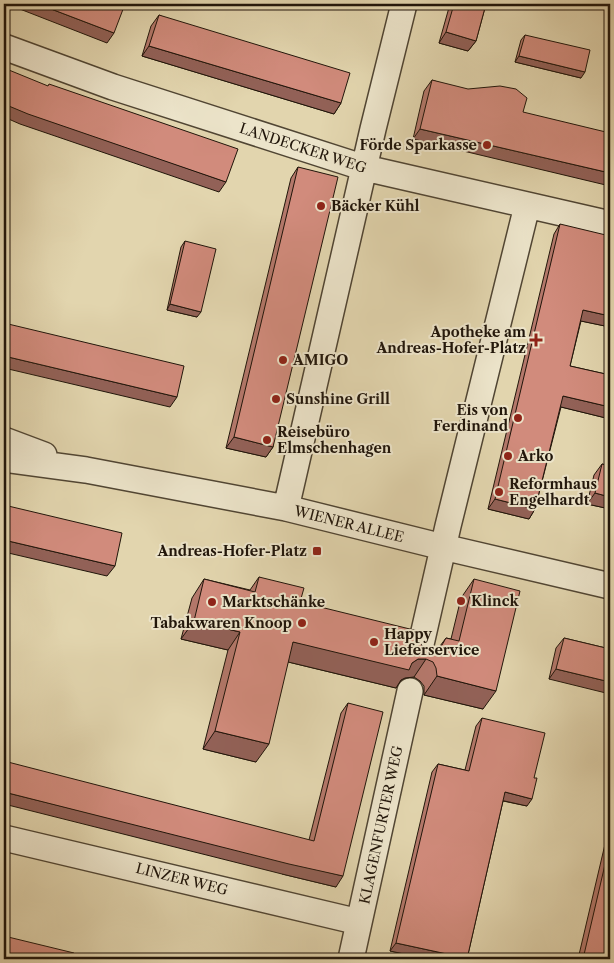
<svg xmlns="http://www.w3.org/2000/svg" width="614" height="963" font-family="'Libre Caslon Text',serif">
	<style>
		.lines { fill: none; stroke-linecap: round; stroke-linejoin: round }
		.minor-casing { stroke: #504533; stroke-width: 28 }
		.minor { stroke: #ece4ca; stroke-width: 25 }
		.wall { fill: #b4786b; stroke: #20150a }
		.shaded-wall { fill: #926157; stroke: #20150a }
		.building { fill: #d18b7c; stroke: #20150a }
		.poi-dot { fill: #8f2418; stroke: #ece4ca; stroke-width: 2 }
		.labels { text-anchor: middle; stroke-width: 4; stroke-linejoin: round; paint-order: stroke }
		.poi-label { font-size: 14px; font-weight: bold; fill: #20150a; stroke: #ece4ca; text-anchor: start }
		.street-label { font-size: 14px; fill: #20150a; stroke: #ece4ca }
	</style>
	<rect width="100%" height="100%" fill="#e2d5ae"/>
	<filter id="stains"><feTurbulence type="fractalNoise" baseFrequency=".004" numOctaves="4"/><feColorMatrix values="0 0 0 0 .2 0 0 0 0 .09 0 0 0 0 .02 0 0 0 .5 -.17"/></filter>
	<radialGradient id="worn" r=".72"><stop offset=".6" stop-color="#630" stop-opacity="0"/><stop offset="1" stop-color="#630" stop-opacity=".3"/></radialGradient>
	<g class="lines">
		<g class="minor-casing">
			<path id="minor" d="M4 47 113 87 365 168 610 224
				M4 440 44 455
				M4 459 86 470 286 508 443 547 610 586
				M286 508 373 129 404 4
				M419 653 448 526 527 206
				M4 838 359 922
				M351 959 410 691"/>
		</g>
		<use href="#minor" class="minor"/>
	</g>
	<path class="wall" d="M450 4H486L476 41 468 51 439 43Z
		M159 15 341 103 334 114 142 56 151 26Z
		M525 35 581 78 515 62 521 40Z
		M432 80 523 112 413 139 424 91Z
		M298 167 273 447 266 457 226 448 291 178Z
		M560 224 605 326 581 321 570 366 610 375V419L561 407 535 509 529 519 488 509 554 234Z
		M185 241 197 317 167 310 181 247Z
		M602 464 610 466V509L587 504 594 475Z
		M259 577 300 602 418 639 422 646 429 649 436 648 440 646 446 638 451 639 461 598 474 579 483 709 424 695V686L420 681 414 677 405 678 401 680 396 688 288 662 256 762 203 749 228 650 181 639 192 598 204 579 250 590Z
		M564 638 610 649 549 679 556 648Z
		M348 703 336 887 282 874 309 840 341 713Z
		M482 718 527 806 503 801 467 959H428L390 951 432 772 438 764 465 770 476 726Z
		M610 823V959H578Z"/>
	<path class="shaded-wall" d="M7 4H38L114 33 107 43Z
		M446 32 476 41 468 51 439 43Z
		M149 46 341 103 334 114 142 56Z
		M519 56 585 72 581 78 515 62Z
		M4 104 226 182 219 192 20 124 4 117Z
		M420 129 610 173V186L413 139Z
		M170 304 201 312 197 317 167 310Z
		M583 310 610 316V319L605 326 576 320Z
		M4 356 177 397 170 407 4 368Z
		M563 396 610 407V419L557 406Z
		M234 437 273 447 266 457 226 448Z
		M595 493 610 497V509L587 504Z
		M495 499 535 509 529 519 488 509Z
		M4 540 115 566 107 576 4 552Z
		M194 621 240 632 228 650 181 639Z
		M293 642 412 663 418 659H426L414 677 405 678 401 680 396 688 280 660Z
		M556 669 610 682V694L549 679Z
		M437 676 496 691 483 709 424 695Z
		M215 731 269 744 256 762 203 749Z
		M4 792 343 876 336 887 282 874 4 804Z
		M505 792 532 799 527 806 500 800Z
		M396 943 447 954 444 959H428L390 951Z"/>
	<path class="building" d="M38 4H125L114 33Z
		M454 4H486L476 41 446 32Z
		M159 15 350 73 341 103 149 46Z
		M525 35 590 50 585 72 519 56Z
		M4 68 48 86 49 84 238 149 226 182 28 114 4 104Z
		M432 80 468 89 500 86 516 89 527 98 523 112 610 133V173L420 129Z
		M298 167 338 177 273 447 234 437Z
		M560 224 610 236V316L583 310 570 366 610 375V407L563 396 535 509 495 499Z
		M185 241 216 249 201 312 170 304Z
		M4 323 184 366 177 397 4 356Z
		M602 464 610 466V497L595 493Z
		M4 505 122 533 115 566 4 540Z
		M259 577 304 588 300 602 418 631V639L422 646 429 649 436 648 442 645 446 638 459 641 474 579 520 591 496 691 437 676 436 668 433 662 426 659H418L412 663 409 670 293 642 269 744 215 731 240 632 194 621 204 579 255 592Z
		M564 638 610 649V682L556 669Z
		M348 703 383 712 343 876 289 864 4 792V761L314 841Z
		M482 718 545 733 534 778H537L532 799 505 792 467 959H446L447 954 396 943 438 764 469 771Z
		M610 843V959H583Z
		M4 936 74 953 72 959H4Z"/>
	<g class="poi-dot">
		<circle cx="487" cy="145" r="5"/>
		<circle cx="321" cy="206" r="5"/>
		<path d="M533.5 332.5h5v5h5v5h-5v5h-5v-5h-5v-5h5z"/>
		<circle cx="283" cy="360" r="5"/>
		<circle cx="276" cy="399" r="5"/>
		<circle cx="518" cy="418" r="5"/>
		<circle cx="267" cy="440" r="5"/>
		<circle cx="508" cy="456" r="5"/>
		<circle cx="499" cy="492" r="5"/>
		<rect x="312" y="546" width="10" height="10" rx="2.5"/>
		<circle cx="461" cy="601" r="5"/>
		<circle cx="212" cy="602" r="5"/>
		<circle cx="302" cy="623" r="5"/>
		<circle cx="374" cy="642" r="5"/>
	</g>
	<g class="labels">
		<g class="poi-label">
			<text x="477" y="150" text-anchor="end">Förde Sparkasse</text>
			<text x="331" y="211">Bäcker Kühl</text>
			<text x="526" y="337" text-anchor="end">Apotheke am<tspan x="526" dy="16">Andreas-Hofer-Platz</tspan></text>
			<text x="293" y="365">AMIGO</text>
			<text x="286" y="404">Sunshine Grill</text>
			<text x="508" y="415" text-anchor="end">Eis von<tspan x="508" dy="16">Ferdinand</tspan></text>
			<text x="277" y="437">Reisebüro<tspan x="277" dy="16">Elmschenhagen</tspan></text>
			<text x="518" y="461">Arko</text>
			<text x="509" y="489">Reformhaus<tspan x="509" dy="16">Engelhardt</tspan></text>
			<text x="307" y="556" text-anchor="end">Andreas-Hofer-Platz</text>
			<text x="471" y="606">Klinck</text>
			<text x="222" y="607">Marktschänke</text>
			<text x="292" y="628" text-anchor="end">Tabakwaren Knoop</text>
			<text x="384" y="639">Happy<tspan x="384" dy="16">Lieferservice</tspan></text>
		</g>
		<g class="street-label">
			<text transform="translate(303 148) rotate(18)" y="5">LANDECKER WEG</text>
			<text transform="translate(349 524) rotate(14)" y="5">WIENER ALLEE</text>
			<text transform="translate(381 825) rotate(-78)" y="5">KLAGENFURTER WEG</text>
			<text transform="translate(182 879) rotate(14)" y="5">LINZER WEG</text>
		</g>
	</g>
	<rect width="614" height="963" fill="none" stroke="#e2d5ae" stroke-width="20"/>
	<rect x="5" y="5" width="604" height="953" fill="none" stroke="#20150a" stroke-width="2.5"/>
	<rect x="10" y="10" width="594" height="943" fill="none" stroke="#20150a"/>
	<rect width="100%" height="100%" filter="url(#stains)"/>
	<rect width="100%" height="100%" fill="url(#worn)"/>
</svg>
